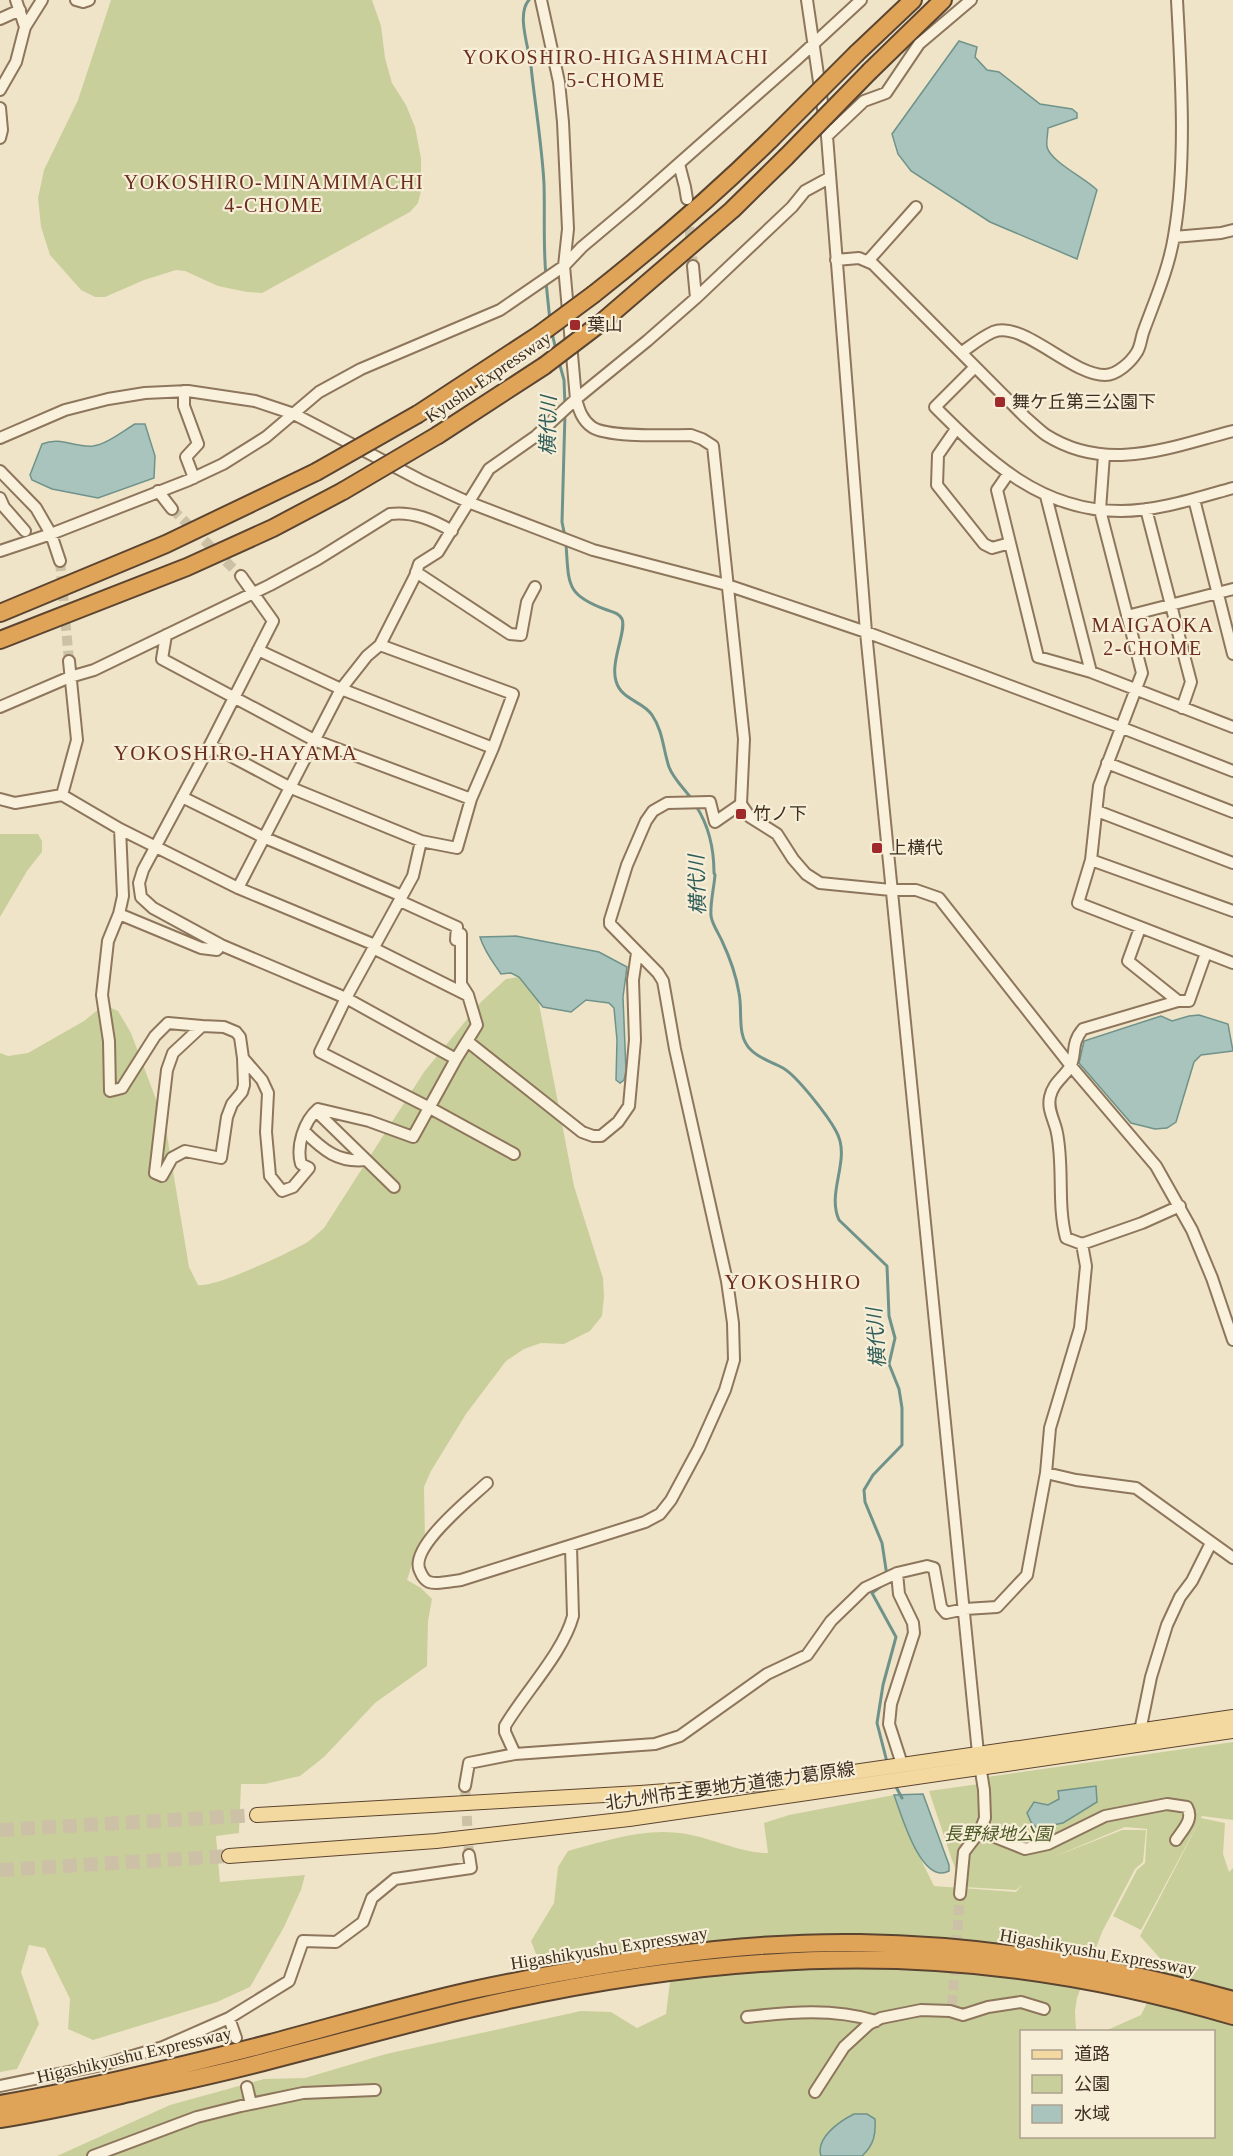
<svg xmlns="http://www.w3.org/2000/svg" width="1233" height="2156" font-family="'Times New Roman','Noto Sans JP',serif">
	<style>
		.green { fill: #c9cf9b }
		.water { fill: #a9c4bc; stroke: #6f938a; stroke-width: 1.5 }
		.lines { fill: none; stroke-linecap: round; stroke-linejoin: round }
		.stream { stroke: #6f938a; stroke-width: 3 }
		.minor-tunnel { stroke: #ccc0a6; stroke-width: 10; stroke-dasharray: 10 5; stroke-linecap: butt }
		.major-tunnel { stroke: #ccc0a6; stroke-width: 14; stroke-dasharray: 14 7; stroke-linecap: butt }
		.minor-casing { stroke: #8d765c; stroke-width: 14 }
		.major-casing { stroke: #5b4430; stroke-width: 16 }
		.highway-casing { stroke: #5b4430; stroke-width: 20 }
		.minor { stroke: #faf1dc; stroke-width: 10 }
		.major { stroke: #f3d9a0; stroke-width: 14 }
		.highway { stroke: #e0a458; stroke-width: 16 }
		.highway-bridge-casing { stroke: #5b4430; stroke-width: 20; stroke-linecap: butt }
		.highway-bridge { stroke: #e0a458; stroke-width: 16 }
		.poi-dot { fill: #9e2a2b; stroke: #f7eed8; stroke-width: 2 }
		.labels { text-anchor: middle; stroke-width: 4.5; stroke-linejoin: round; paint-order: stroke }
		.poi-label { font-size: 18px; fill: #3d2e20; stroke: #f7eed8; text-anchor: start }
		.street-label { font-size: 18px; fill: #3d2e20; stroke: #f7eed8 }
		.park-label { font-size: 18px; font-style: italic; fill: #4d5a26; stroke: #f7eed8 }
		.neighbourhood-label { font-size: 20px; letter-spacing: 1.5px; fill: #6b2e1e; stroke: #f7eed8 }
		.water-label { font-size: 20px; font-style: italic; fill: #2f5d5a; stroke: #f7eed8 }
		.quarter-label { font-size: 21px; letter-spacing: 1.5px; fill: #6b2e1e; stroke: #f7eed8 }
	</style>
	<rect width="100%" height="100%" fill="#f0e4c8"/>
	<path class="green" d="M111 0H372L381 26 385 58 392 83 406 105 415 127 421 158V191L418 203 410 212 262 293 247 292 218 286 185 271 176 270 144 280 105 297H95L81 290 50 255 41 227 38 198 44 170 78 100Z
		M0 834H38L42 841V852L27 871 0 917Z
		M518 977 527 978 535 983 574 1186 603 1278 604 1297 602 1316 590 1331 564 1344 541 1343 524 1349 506 1361 466 1414 431 1471 424 1487 425 1537 415 1555 407 1580 421 1588 432 1599 428 1621 427 1666 375 1703 324 1757 300 1776 265 1784H241L239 1833 216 1836 220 1882 305 1875 301 1890 284 1927 250 1987 217 2002 93 2040 68 2029 70 1999 45 1948 29 1945 21 1972 39 2024 17 2069 0 2072V1053L8 1056 28 1053 84 1021 100 1008 109 1007 118 1011 131 1033 165 1123 189 1267 198 1285C215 1288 288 1253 306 1243 312 1239 318 1233 324 1228L424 1072 481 1002 506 979Z
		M1233 1742V1820L1202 1816 1141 1930 1113 1916 1137 1870 1145 1863 1147 1829 1125 1827 1051 1858 1122 1830H1146L1143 1862 1135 1869 1102 1932 1077 1998 1075 2011 1076 2030 1087 2031 1022 2032V2136H1214V2032L1105 2031 1141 2015 1166 1965 1140 1936 1201 1818 1225 1823 1223 1854 1229 1872 1233 1868V2156H862L874 2139 875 2119 820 2151 821 2156H57L170 2105 264 2079 305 2078 386 2054 581 2011 611 2012 637 2028 666 2014 675 1942 603 1954H536L531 1941 554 1903 558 1867 568 1851C610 1840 648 1826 691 1835 717 1840 741 1853 768 1853L764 1823 789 1815 894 1795 908 1833 934 1886 1016 1892 1022 1885 1016 1890 963 1887 952 1860 929 1791 986 1783 987 1777Z"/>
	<path class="water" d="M959 41 977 47 975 57 987 70 999 72 1040 104 1072 109 1077 113V118L1048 128C1048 133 1046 141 1047 147 1051 162 1085 178 1097 190L1077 259 990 222 911 171 898 154 892 134Z
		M135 424H145L155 456 154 478 98 498 52 489 32 480 30 475 42 444C61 436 75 448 93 446 107 444 123 431 135 424Z
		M516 936 599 952 627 967 623 997 626 1071 624 1080 620 1083 616 1080 617 1040 614 1008 609 1003 586 1000 571 1012 543 1007 519 977 511 973 501 974C493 962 484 951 480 937Z
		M1199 1015 1228 1024 1233 1051 1201 1055 1194 1062 1176 1122 1167 1128 1155 1129 1131 1123 1079 1063 1084 1041 1161 1016 1172 1021 1189 1016Z
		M1096 1786 1097 1802 1063 1823 1037 1828 1031 1822 1027 1813 1034 1802 1048 1805 1059 1799 1058 1791Z
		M923 1794 949 1865V1871C921 1886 901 1813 894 1795Z
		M854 2114H867L875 2119C876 2134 874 2145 862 2156H821C815 2138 840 2121 854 2114Z"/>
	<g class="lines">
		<path class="stream" d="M529 0C516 14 529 48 531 66 535 105 542 145 544 184 545 215 543 245 546 276
			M546 282 550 321
			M552 333 556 350
			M559 362 564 380 565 406
			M565 537 562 522 565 413
			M566 544C569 584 565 595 607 610 613 612 619 613 622 619 627 630 610 662 616 681 621 700 643 701 652 715 663 731 663 749 669 767 674 780 685 789 693 801
			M696 806C709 826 714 849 714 873L715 875C714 888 710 903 711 916 712 924 719 934 722 941 730 958 736 975 739 993 743 1012 736 1036 751 1050 760 1059 772 1062 783 1068 797 1076 828 1116 836 1131 852 1159 826 1191 839 1220L887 1266 889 1316 895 1338 889 1364 899 1389 902 1408V1445L873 1475 864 1490 865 1502 882 1543 887 1576
			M884 1584 872 1593 896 1637 883 1685 877 1723 887 1762
			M895 1785 902 1798"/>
		<path class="minor-tunnel" d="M688 212 693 266
			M172 509 241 576
			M60 561 69 661
			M465 1786 469 1855
			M952 2005 960 1894"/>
		<path class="major-tunnel" d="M0 1830 257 1815
			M0 1870 229 1856"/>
		<g class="minor-casing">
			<path id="minor" d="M16 0 25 27
				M76 0 83 2 89 0
				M541 0 559 82 563 122 568 229 564 266 576 399C579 410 582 420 592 427 608 438 669 435 691 435L702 439 713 446 744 739 741 804 750 817 777 834 793 859 806 874 820 883 891 890H916L939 898 1071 1066 1156 1166 1192 1230 1212 1278 1233 1340
				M807 0 827 136 866 632 978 1753 984 1790 985 1818 980 1831 964 1852 960 1894
				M0 19 20 10
				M0 90 16 62 25 27 42 0
				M0 108 2 130 0 138
				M827 136 864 101 886 93 919 44 971 0
				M679 164 685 187 687 199
				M1174 237 1221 233 1233 230
				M836 260 859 258 873 264 1025 417C1032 423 1039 430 1046 435 1108 474 1170 447 1233 431
				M868 261 916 207
				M693 266 696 298
				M962 352C972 345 982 337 993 332 1023 320 1071 375 1105 375 1117 375 1131 362 1137 352 1141 346 1141 337 1144 330 1155 300 1169 268 1174 236 1187 161 1181 75 1177 0
				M975 367 935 407C989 461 1040 511 1121 511 1158 511 1197 498 1233 488
				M184 391V406L198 444 186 457 194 478
				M956 429 938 455 937 485 984 544 992 548 1010 543
				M0 438 65 410 108 399 145 393 188 391 255 401 294 414 420 480 468 502 593 550 727 585 866 632 1120 727 1233 771
				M1104 455 1100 510 1142 673 1099 786 1091 860 1078 903 1233 963
				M0 471 36 508 51 534 60 561
				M1008 474 997 490 1038 657 1091 672 1233 727
				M158 491 172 509
				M1046 496 1091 672
				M0 498 4 507 25 531
				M1194 499 1233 654
				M1146 509 1191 682 1182 708
				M0 551 51 534 189 480 223 464 266 437 319 392 361 369 500 310 564 266 582 247 632 205 795 61 861 0
				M416 572 510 634 521 635 527 602 535 587
				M241 576 273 621 210 745 143 870 139 883 141 897 153 908 221 945 346 998 456 1059 477 1025 468 995 461 984V934
				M1127 616 1233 589
				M166 635 162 659 314 740 471 799
				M258 650 341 689 493 748
				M69 661 77 740 62 795 120 829 123 896 119 914 108 941 102 995 109 1041 110 1091 122 1088 155 1036 168 1023 202 1026 173 1053 167 1070 155 1173 162 1176 172 1158 185 1151 221 1158 227 1117 232 1104 242 1092 244 1085 243 1058
				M0 707 70 677 94 670 270 585 318 559 390 514C413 511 433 520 452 531
				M210 745 289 787 421 841 457 848 471 799 493 748 513 694 380 645
				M1107 763 1233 812
				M182 797 263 837 402 896
				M0 799 15 803 62 795
				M1097 811 1233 863
				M120 829 238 888 375 945
				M421 841 413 876 346 998 320 1052 430 1108 514 1154
				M1091 860 1233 911
				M238 888 341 689 367 656 380 645 415 576 419 564 438 552 489 469 536 436 576 399 647 341 696 298 792 207 805 191 829 178
				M400 901 457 927 456 940
				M119 914 201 948 217 950 221 945
				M1140 928 1128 961 1178 1001
				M373 948 467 995
				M202 1026 224 1027 236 1032 240 1037 243 1058 262 1080 268 1093 266 1132 270 1176 282 1191 293 1187 309 1168 301 1164C296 1146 304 1121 318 1109L369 1121 413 1137 456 1059
				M467 1041 582 1132 593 1136H601L618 1122 629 1106 635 1040 633 980 637 953
				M316 1111 394 1187
				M304 1131C323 1150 338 1163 366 1160
				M1180 1206 1142 1223 1082 1244 1066 1238C1057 1204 1064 1168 1057 1133 1055 1121 1047 1110 1050 1097 1053 1083 1063 1078 1070 1067 1077 1054 1070 1044 1083 1029L1178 1001H1189L1206 953
				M1046 1473 1076 1480 1136 1488 1233 1558
				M487 1483C471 1498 408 1548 420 1571 422 1576 424 1580 429 1582 437 1585 452 1581 461 1580L645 1522 660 1514 671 1500 699 1448 725 1390 734 1360 733 1323 727 1281 675 1049 665 992 663 981 658 973 610 924V920L627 865 646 821 653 811 667 803 710 802 715 822 741 804
				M897 1573 899 1594 913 1623 914 1633 891 1704 889 1724 900 1758
				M1140 1731 1151 1677 1167 1625 1180 1597 1192 1581 1211 1543
				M515 1754 505 1732V1726C525 1692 563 1653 573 1616L571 1547
				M465 1786 469 1763 515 1754 655 1744 680 1736 767 1674 807 1655 831 1621 865 1588 897 1573 927 1566 934 1568 941 1607 946 1613 965 1609 997 1607 1027 1575 1046 1473 1050 1428 1080 1328 1086 1266 1082 1244
				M980 1831 1025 1849 1048 1844 1105 1816 1167 1804 1187 1807C1194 1820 1183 1829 1176 1840
				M747 2017C790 2012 833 2008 876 2021
				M229 2018 236 2038
				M0 2086 102 2065 163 2047 229 2018 289 1981 303 1941 336 1942 363 1922 372 1898 395 1879 471 1868 469 1855
				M247 2087 251 2104
				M815 2092 844 2047 869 2024 881 2018 921 2010 950 2011 963 2015 988 2007 1021 2002 1044 2009
				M93 2156 197 2117 241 2106 303 2093 375 2090"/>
		</g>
		<g class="major-casing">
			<path id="major" d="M257 1815 640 1793 785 1782 1233 1717
				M229 1856 436 1841 629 1819 1233 1731"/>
		</g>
		<g class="highway-casing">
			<path id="highway" d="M857 53 913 0
				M870 71 943 0
				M594 294C656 245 714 195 771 139
				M602 322 732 210 786 157
				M418 414 540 334
				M438 435 544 366
				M0 613 166 544 316 472
				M0 640 187 567 273 528 343 491
				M0 2104C87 2089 173 2068 259 2046 332 2027 404 2005 478 1989 603 1963 732 1941 860 1943 986 1945 1112 1966 1233 2000
				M0 2119C40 2113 78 2104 117 2096 169 2084 220 2074 271 2060 338 2043 405 2024 473 2008 623 1973 781 1952 936 1962 1034 1968 1138 1988 1233 2016"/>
		</g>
		<use href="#minor" class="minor"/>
		<use href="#major" class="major"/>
		<use href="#highway" class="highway"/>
		<g class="highway-bridge-casing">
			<path id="highway-bridge" d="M771 139 857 53
				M786 157 870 71
				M540 334 594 294
				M544 366 602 322
				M316 472 418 414
				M343 491 438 435"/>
		</g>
		<use href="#highway-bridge" class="highway-bridge"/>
	</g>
	<g class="poi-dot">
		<rect x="569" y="319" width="12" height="12" rx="3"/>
		<rect x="994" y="396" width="12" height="12" rx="3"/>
		<rect x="735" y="808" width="12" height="12" rx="3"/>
		<rect x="871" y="842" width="12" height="12" rx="3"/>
	</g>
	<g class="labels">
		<g class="poi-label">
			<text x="587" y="331">葉山</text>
			<text x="1012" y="408">舞ケ丘第三公園下</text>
			<text x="753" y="820">竹ノ下</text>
			<text x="889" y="854">上横代</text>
		</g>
		<g class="street-label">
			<text transform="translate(488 377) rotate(-34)" y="6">Kyushu Expressway</text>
			<text transform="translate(730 1786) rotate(-8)" y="6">北九州市主要地方道徳力葛原線</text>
			<text transform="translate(609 1948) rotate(-9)" y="6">Higashikyushu Expressway</text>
			<text transform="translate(1098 1952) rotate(10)" y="6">Higashikyushu Expressway</text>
			<text transform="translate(134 2055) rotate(-13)" y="6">Higashikyushu Expressway</text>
		</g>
		<g class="park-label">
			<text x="998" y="1840">長野緑地公園</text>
		</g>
		<g class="neighbourhood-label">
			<text x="616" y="64">YOKOSHIRO-HIGASHIMACHI<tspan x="616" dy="23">5-CHOME</tspan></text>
			<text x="274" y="189">YOKOSHIRO-MINAMIMACHI<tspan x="274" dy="23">4-CHOME</tspan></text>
			<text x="1153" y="632">MAIGAOKA<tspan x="1153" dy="23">2-CHOME</tspan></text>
		</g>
		<g class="water-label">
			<text transform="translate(548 426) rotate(-89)" y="7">横代川</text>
			<text transform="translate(697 885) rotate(-92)" y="7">横代川</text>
			<text transform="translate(876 1338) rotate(-94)" y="7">横代川</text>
		</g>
		<g class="quarter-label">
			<text x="236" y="760">YOKOSHIRO-HAYAMA</text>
			<text x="793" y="1289">YOKOSHIRO</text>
		</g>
	</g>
	<rect x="1020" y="2030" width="195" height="108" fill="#f7eed8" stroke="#ada18e" stroke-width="1.5"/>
	<rect x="1032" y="2050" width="30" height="9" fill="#f3d9a0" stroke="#ada18e" stroke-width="1.5"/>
	<text x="1074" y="2060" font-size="18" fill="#3d2e20">道路</text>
	<rect x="1032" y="2075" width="30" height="18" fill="#c9cf9b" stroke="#ada18e" stroke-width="1.5"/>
	<text x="1074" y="2090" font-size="18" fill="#3d2e20">公園</text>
	<rect x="1032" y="2105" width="30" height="18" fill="#a9c4bc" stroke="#ada18e" stroke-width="1.5"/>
	<text x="1074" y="2120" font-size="18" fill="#3d2e20">水域</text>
</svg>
